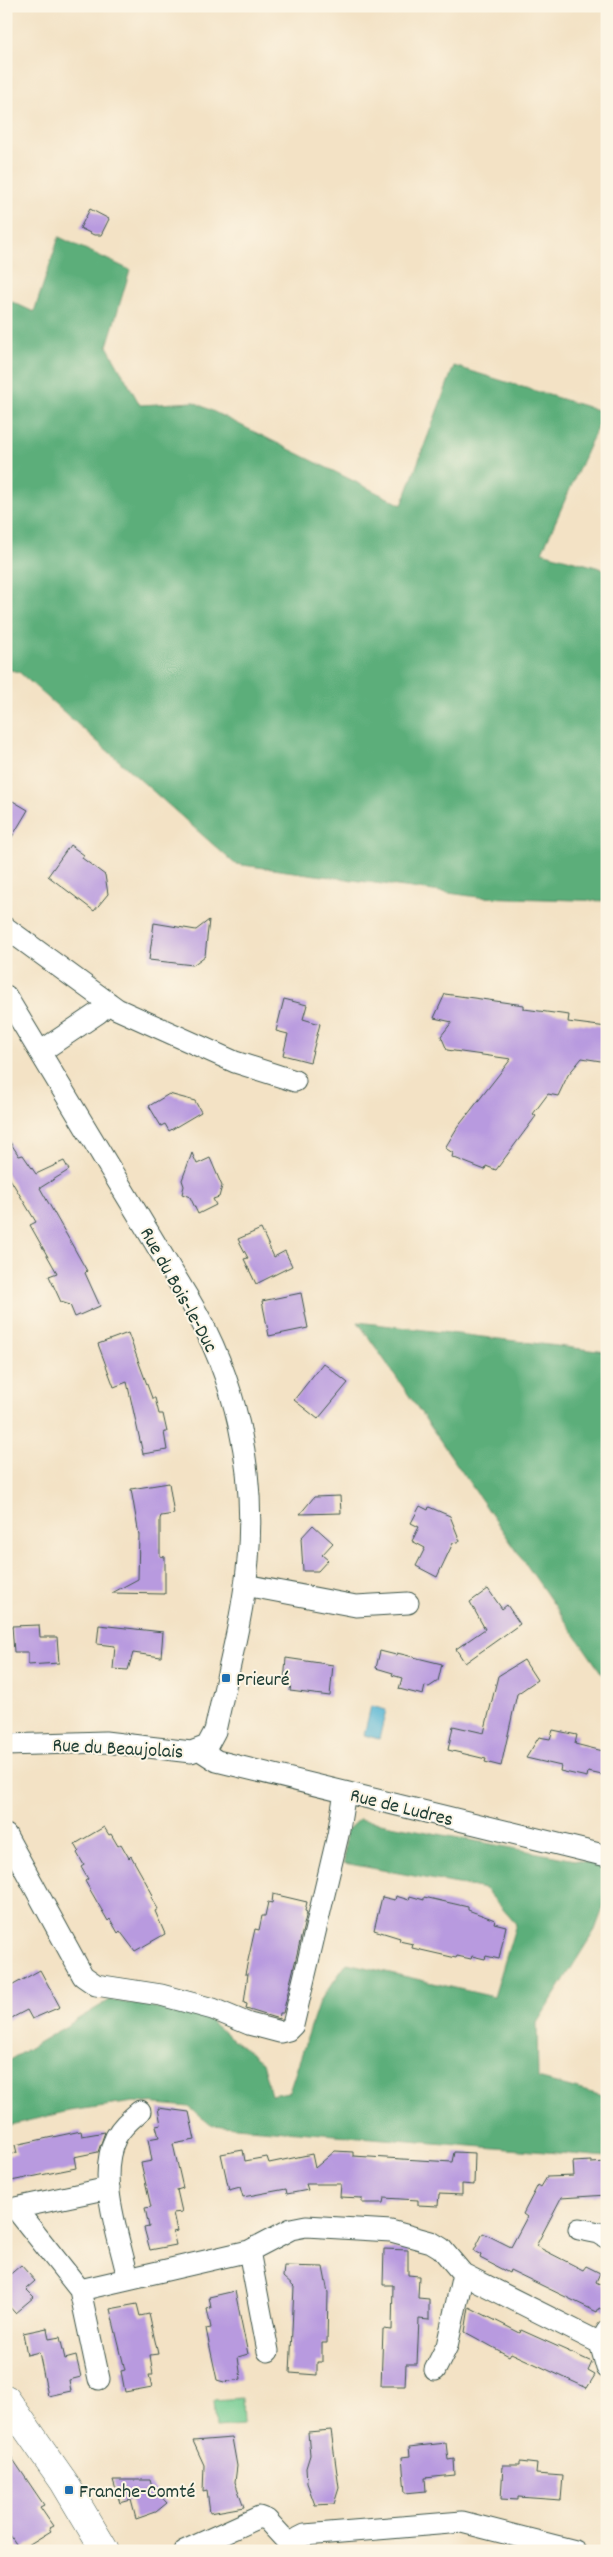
<svg xmlns="http://www.w3.org/2000/svg" width="613" height="2557" font-family="Dekko,sans-serif">
	<style>
		.green { fill: #71ca90; stroke: #488462 }
		.forest { fill: #5cae7a; stroke: #3e7657 }
		.water { fill: #55b5d4; stroke: #3a7984 }
		.building { fill: #b89adf }
		.lines { fill: none; stroke-linecap: round; stroke-linejoin: round }
		.minor-casing { stroke: #3f564a; stroke-width: 23 }
		.tertiary-casing { stroke: #3f564a; stroke-width: 29 }
		.minor { stroke: #fff; stroke-width: 21 }
		.tertiary { stroke: #fff; stroke-width: 28 }
		.poi-dot { fill: #1f6fb2; stroke: #fcf5e5; stroke-width: 2 }
		.labels { text-anchor: middle; stroke-width: 4; stroke-linejoin: round; paint-order: stroke }
		.street-label { font-size: 20px; fill: #1f3d34; stroke: #fcf5e5 }
		.poi-label { font-size: 20px; fill: #1f3d34; stroke: #fcf5e5; text-anchor: start }
	</style>
	<rect width="100%" height="100%" fill="#fcf5e5"/>
	<filter id="ink" filterUnits="userSpaceOnUse"><feTurbulence type="fractalNoise" baseFrequency=".02" numOctaves="2"/><feDisplacementMap in="SourceGraphic" scale="10" xChannelSelector="R" yChannelSelector="G"/><feConvolveMatrix kernelMatrix="1 2 1 2 8 2 1 2 1" color-interpolation-filters="sRGB"/></filter>
	<filter id="wash" filterUnits="userSpaceOnUse"><feTurbulence type="fractalNoise" baseFrequency=".0096" numOctaves="4" result="noise"/><feDisplacementMap in="SourceGraphic" scale="20" xChannelSelector="R" yChannelSelector="G"/><feGaussianBlur stdDeviation="1.12" result="paint"/><feColorMatrix in="noise" values="0 0 0 0 0 0 0 0 0 0 0 0 0 0 0 0 0 1.4 0 .05"/><feComposite in="paint" operator="in"/></filter>
	<g filter="url(#wash)">
		<rect width="100%" height="100%" fill="#f3e2c5"/>
		<path class="green" d="M242 2398 243 2425 216 2427 214 2400Z"/>
		<path class="forest" d="M59 237 130 270 107 346 140 405 194 402 402 505 454 366 604 412 542 552 607 570V901L478 897 235 864 19 672 6 669V299L34 312Z
			M358 1322 607 1352V1681Z
			M359 1819 607 1866V1898L595 1930 537 2023 538 2078 607 2097V2157L211 2125 189 2107 134 2102 69 2111 6 2126V2062L110 2000 202 2015 262 2062 271 2095 289 2092 319 2002 347 1963 494 1997 516 1924 485 1889 344 1863 346 1831Z"/>
		<path class="water" d="M371 1706 386 1710 379 1739 364 1735Z"/>
		<g id="blocks">
			<path class="building" d="M90 209 109 219 101 235H94L80 228Z
				M6 797 28 810 6 847Z
				M70 845 84 855 82 858 105 875 108 894 94 911 48 876Z
				M209 920 205 956 193 965 149 960 154 923 196 930Z
				M445 994 524 1005V1009L569 1015 568 1022 607 1027V1062L582 1058 568 1075 558 1096 548 1094 533 1114 536 1116 496 1170 486 1166 485 1170 452 1157 453 1153 445 1148 457 1128 511 1059 447 1050 441 1036 452 1022 434 1018Z
				M284 999 307 1005 303 1019 320 1024 310 1062 283 1055 288 1034 276 1031Z
				M169 1094 195 1101 201 1112 169 1131 165 1124 161 1126 149 1106Z
				M6 1136 19 1156 23 1155 36 1174 64 1161 69 1170 40 1188 87 1271 85 1273 100 1306 75 1317 70 1305 61 1302 49 1276 57 1273 30 1225 36 1222 6 1172Z
				M192 1153 197 1164 210 1158 222 1186 219 1197 213 1199 216 1205 198 1214 190 1197 182 1194 184 1186 182 1180Z
				M261 1229 274 1257 285 1251 292 1266 256 1284 244 1259 248 1258 238 1239Z
				M301 1293 308 1328 269 1336 262 1301Z
				M128 1333 152 1398H155L159 1414H163L167 1432H164L167 1450 143 1454 127 1382 114 1387 98 1344Z
				M323 1363 348 1383 318 1419 294 1400Z
				M169 1483 174 1514 161 1516 160 1519V1556L165 1557V1594L112 1593 138 1579 139 1535 131 1489Z
				M340 1496 341 1513 300 1514 314 1497Z
				M420 1506 428 1510 429 1507 450 1516 460 1541 453 1543 437 1577 416 1566 425 1548 412 1541 419 1527 411 1523Z
				M313 1525 333 1543 322 1555 328 1560 318 1571H303L301 1538Z
				M488 1589 502 1609 507 1605 520 1624 465 1663 456 1649 485 1629 470 1602Z
				M39 1625 40 1637H57L59 1663 28 1665V1652H14L12 1626Z
				M99 1625 163 1632 161 1657 133 1653 128 1670 113 1669 115 1646 97 1644Z
				M380 1651 396 1655 397 1653 442 1664 438 1681 429 1687 425 1686 423 1695 399 1689 402 1678 392 1675 393 1673 376 1668Z
				M286 1658 333 1665 330 1696 290 1691 291 1684 284 1683Z
				M524 1660 537 1680 517 1694 501 1766 485 1762 486 1759 448 1750 453 1726 484 1733 498 1676Z
				M553 1730 577 1735 575 1744 607 1752V1776L588 1772 587 1777 560 1771 561 1766 526 1758 539 1737 550 1739Z
				M104 1827 109 1835 111 1834 118 1846 121 1844 129 1858 131 1856 153 1895 151 1897 158 1909 155 1911 165 1934 135 1951 120 1931 118 1933 110 1919 108 1921 85 1881 88 1879 81 1867 84 1865 77 1853 79 1851 75 1844Z
				M273 1894 307 1902 305 1911 307 1912 283 2013H280L279 2019 246 2009 247 2004 244 2003 248 1974H245L255 1929 259 1930 262 1916H265L268 1902 272 1903Z
				M396 1896 409 1900 410 1896 424 1900V1897L468 1907V1910L495 1920 494 1923 506 1926 499 1959 486 1956 485 1959 472 1956 471 1959 457 1956 456 1958 412 1948 413 1944 399 1941 400 1938 374 1930 382 1897 395 1900Z
				M40 1970 60 2007 32 2019 27 2010 6 2021V1989Z
				M158 2108 189 2112 195 2140 173 2144 183 2188 177 2190 182 2212 173 2213 177 2231 173 2232 176 2245 150 2250 144 2228 149 2227 145 2208 151 2207 141 2163 152 2161 148 2139 159 2137 156 2126 161 2125Z
				M81 2131 82 2136 105 2132 98 2152 74 2157 76 2168 6 2182V2155L17 2153 15 2145Z
				M243 2150 245 2161 267 2157 269 2163 312 2154 315 2168 335 2151 353 2152V2156L452 2162 454 2152 475 2153 474 2185 462 2184V2195L439 2194 438 2206 418 2205V2200L384 2198 383 2203H362V2198L340 2197 341 2184H306L308 2190 287 2194 286 2189 243 2197 240 2187 229 2190 221 2154Z
				M591 2161V2163L607 2162V2195L561 2198 536 2246 583 2270 586 2266 600 2273 596 2282 607 2288V2312L599 2308 597 2312 510 2270 509 2273 480 2258 481 2255 474 2251 483 2233 511 2247 527 2217 523 2214 538 2185 541 2187 547 2177 574 2176 573 2162Z
				M384 2249 408 2250V2275L419 2276 418 2298 429 2299V2320L419 2319 417 2364H406L405 2386H381L383 2329 392 2330 393 2285H383Z
				M21 2265 35 2281 26 2289 34 2297 15 2313 6 2303V2278Z
				M284 2266 323 2267 328 2293 327 2343H322V2362H317V2375L290 2373 294 2287 283 2277Z
				M235 2291 248 2354 238 2357 241 2379 224 2382 217 2380 206 2329 211 2328 207 2309 211 2308 209 2297Z
				M137 2304 140 2316 149 2314 158 2354 150 2355 153 2375H149L152 2387 125 2392 121 2371 125 2370 110 2309Z
				M469 2307 520 2333 521 2330 592 2362 588 2371 595 2375 587 2388 511 2353 509 2356 465 2332Z
				M47 2328 49 2339 60 2337 65 2359 76 2356 81 2377 69 2380 71 2391 48 2396 39 2352 27 2355 23 2333Z
				M331 2430 339 2488 334 2504 315 2505 307 2483 306 2468 310 2455 308 2432Z
				M232 2438 237 2466 235 2482 244 2507 210 2513 207 2491 203 2492 204 2465 193 2441Z
				M446 2443 448 2460 454 2459 455 2475 425 2478 426 2491 405 2493 402 2457 410 2456 409 2447Z
				M6 2449 44 2505 40 2507 53 2526 49 2528 51 2531 20 2550 6 2529Z
				M520 2462 537 2464 536 2474 563 2476 561 2500 518 2497V2500L501 2499 503 2465H520Z
				M113 2480H150L152 2487 167 2503 156 2512 136 2519 131 2500 120 2503Z"/>
		</g>
	</g>
	<g filter="url(#ink)">
		<use href="#blocks" fill-opacity="0" stroke="#3f564a" stroke-width="1"/>
		<g class="lines">
			<g class="minor-casing">
				<path id="minor" d="M6 928 117 1009 235 1062 295 1081
					M6 996 190 1301C236 1378 256 1471 248 1560 243 1618 227 1675 215 1731L207 1746 191 1752 105 1742 6 1745
					M40 1052 98 1013 109 1003
					M245 1585 356 1606 408 1603
					M200 1750 217 1761 607 1856
					M6 1835 83 1976 96 1985 161 1995 213 2009 249 2024 280 2032 288 2030 293 2025 338 1835 345 1792
					M15 2208 80 2290 99 2379
					M6 2210 109 2188
					M579 2229 599 2233 607 2238
					M249 2251 268 2351
					M128 2278C119 2237 96 2176 116 2137 122 2126 131 2119 140 2111
					M80 2290 249 2251 291 2229 306 2226 391 2231 431 2242 441 2248 463 2274 600 2343 607 2331
					M600 2343 607 2368
					M435 2370 447 2346 463 2274
					M184 2551 259 2517 267 2520 291 2546
					M289 2551 299 2538 305 2535 462 2522 575 2551"/>
			</g>
			<g class="tertiary-casing">
				<path id="tertiary" d="M6 2399 64 2482 105 2551"/>
			</g>
			<use href="#minor" class="minor"/>
			<use href="#tertiary" class="tertiary"/>
		</g>
	</g>
	<g class="poi-dot">
		<rect x="221" y="1673" width="10" height="10" rx="2.5"/>
		<rect x="64" y="2485" width="10" height="10" rx="2.5"/>
	</g>
	<g class="labels">
		<g class="street-label">
			<text transform="translate(180 1289) rotate(61)" y="7">Rue du Bois-le-Duc</text>
			<text transform="translate(118 1747) rotate(3)" y="7">Rue du Beaujolais</text>
			<text transform="translate(402 1806) rotate(14)" y="7">Rue de Ludres</text>
		</g>
		<g class="poi-label">
			<text x="236" y="1685">Prieuré</text>
			<text x="79" y="2497">Franche-Comté</text>
		</g>
	</g>
	<rect width="613" height="2557" fill="none" stroke="#fcf5e5" stroke-width="25"/>
</svg>
